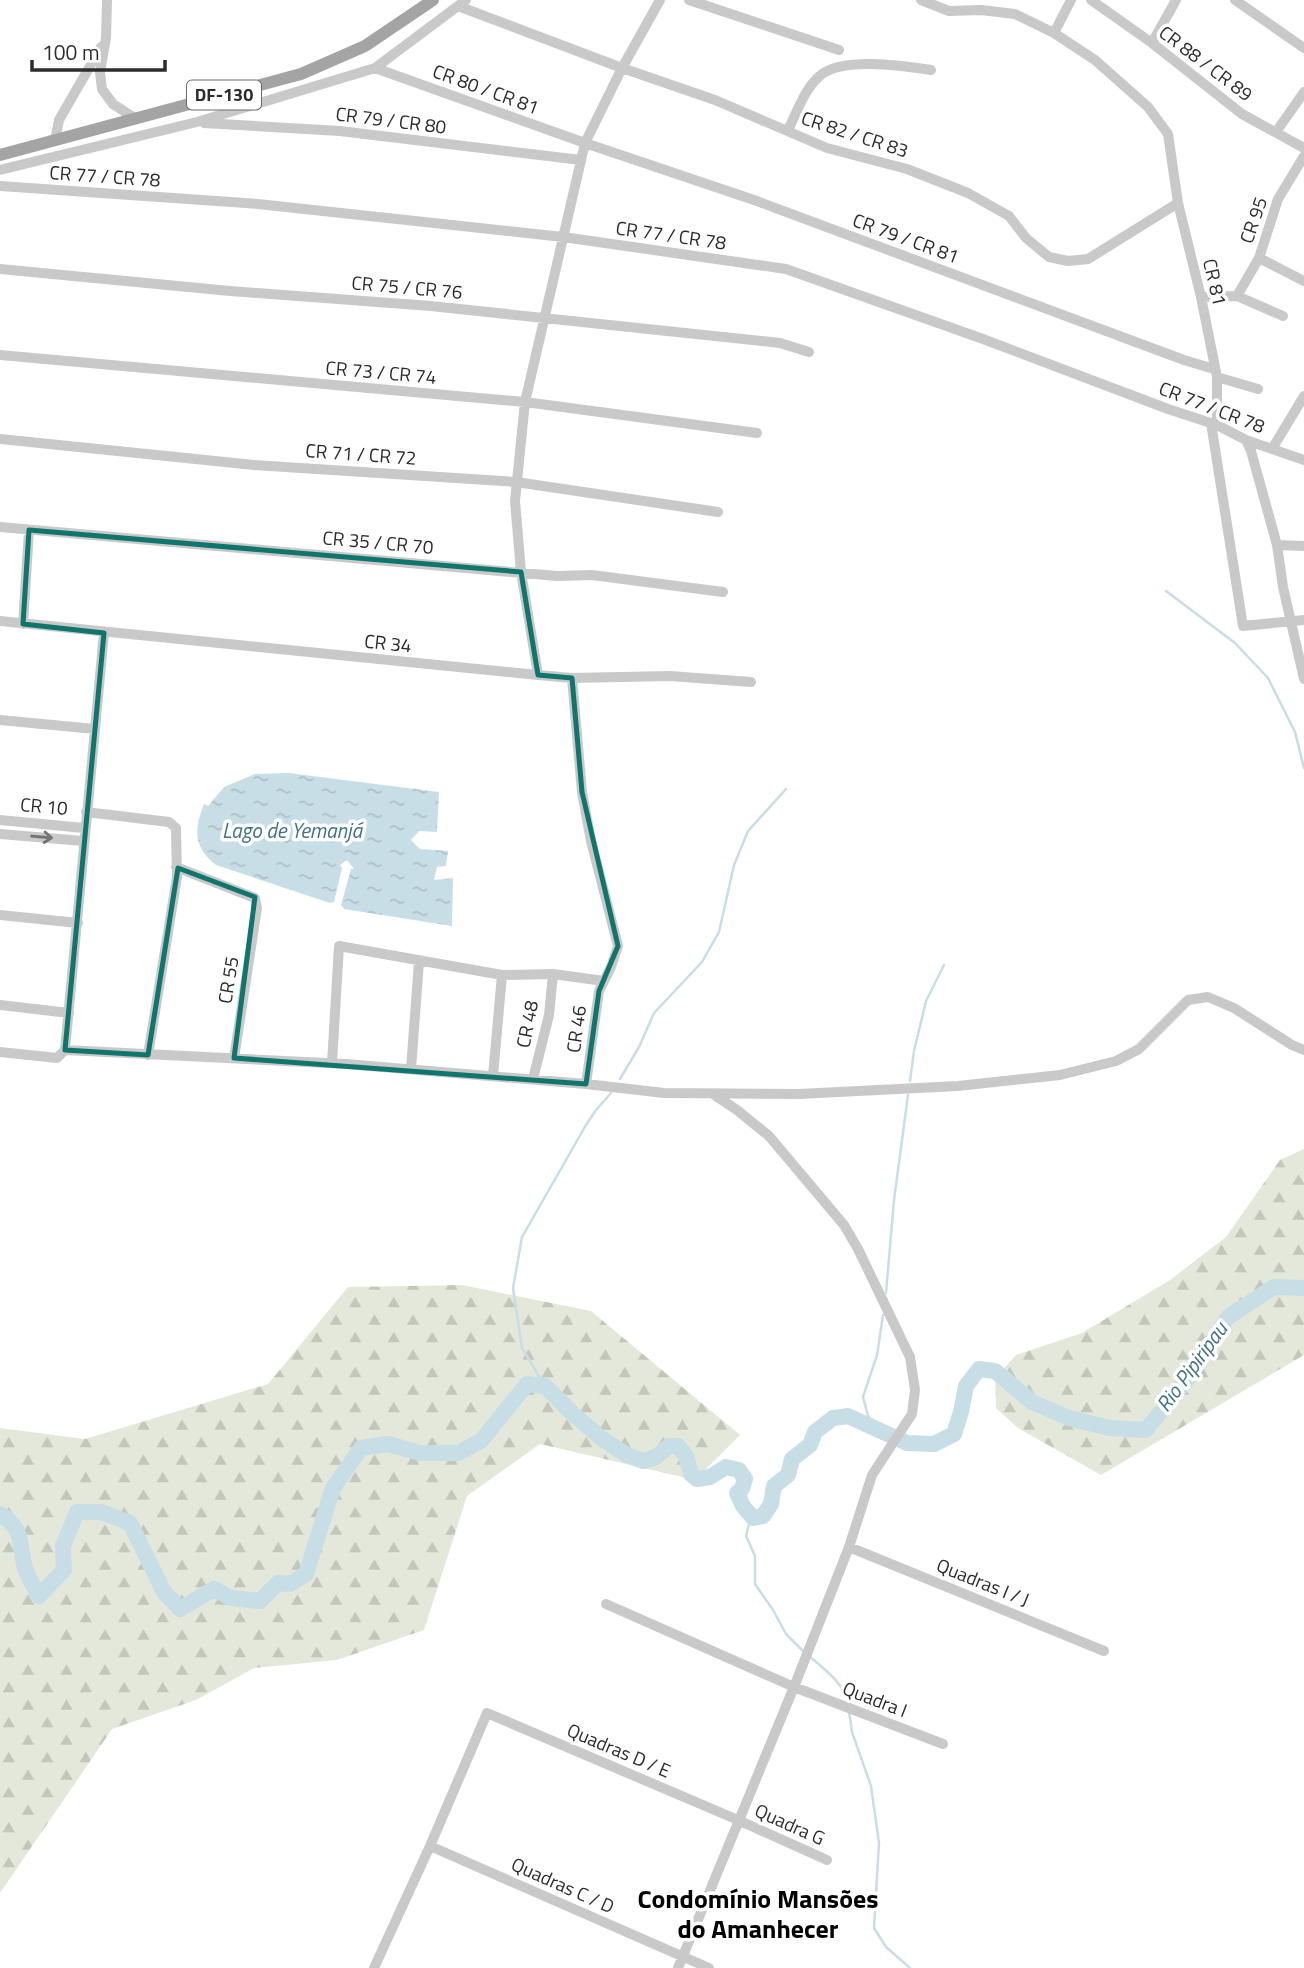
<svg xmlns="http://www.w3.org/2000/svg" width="1304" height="1968" font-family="'Titillium Web',sans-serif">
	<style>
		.forest { fill: url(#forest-firs) }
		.water { fill: url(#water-ripples) }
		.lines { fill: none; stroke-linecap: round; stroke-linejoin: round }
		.stream { stroke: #c8dee7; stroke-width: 2.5 }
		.river { stroke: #c8dee7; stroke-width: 16 }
		.minor { stroke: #c9c9c9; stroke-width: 10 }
		.major { stroke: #a4a4a4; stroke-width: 12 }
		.oneway { stroke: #737373 }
		.marked { fill: none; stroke: #0f766e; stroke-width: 5; stroke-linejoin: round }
		.labels { text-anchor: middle; stroke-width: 7; stroke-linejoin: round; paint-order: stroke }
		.shield { fill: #fff; stroke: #6b6b6b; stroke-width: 2 }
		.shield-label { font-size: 18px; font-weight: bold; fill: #2c2c2c }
		.street-label { font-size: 19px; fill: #2c2c2c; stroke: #fff }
		.water-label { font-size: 21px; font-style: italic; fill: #427286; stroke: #fff }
		.district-label { font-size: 26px; font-weight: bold; fill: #000; stroke: #fff }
	</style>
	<defs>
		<pattern id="forest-firs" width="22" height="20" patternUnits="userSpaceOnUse" patternTransform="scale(1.75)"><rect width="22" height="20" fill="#e3e8da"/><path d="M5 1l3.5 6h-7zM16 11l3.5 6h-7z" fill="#c3c7bb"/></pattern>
		<pattern id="water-ripples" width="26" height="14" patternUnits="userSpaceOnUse" patternTransform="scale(1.75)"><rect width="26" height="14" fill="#c8dee7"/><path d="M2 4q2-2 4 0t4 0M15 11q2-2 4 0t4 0" fill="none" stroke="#acbfc6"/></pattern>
	</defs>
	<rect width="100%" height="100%" fill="#fff"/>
	<path class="forest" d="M1304 1149V1355L1101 1475 1018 1428 996 1408 995 1378 1016 1355 1082 1333 1170 1280 1226 1237 1280 1160Z
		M462 1285 591 1311 740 1435 695 1480 540 1444 467 1496 424 1630 337 1660 254 1668 196 1700 112 1729 0 1893V1428L85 1439 268 1384 348 1287Z"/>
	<path class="water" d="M289 773 439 792 437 832 419 831 411 840 420 849 448 851 446 866 437 867 434 880 453 878 452 926 344 909 341 905 351 869H354L347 860 340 865 342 868 334 902 330 903 216 865C193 847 194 830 204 804L208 806 224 787 255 774Z"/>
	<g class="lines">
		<path class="stream" d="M1166 591 1235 643 1268 678 1295 732 1304 768
			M620 1079 639 1047 654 1013 702 962 719 932 734 865 748 831 786 789
			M910 1081 914 1051 926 1001 944 965
			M886 1293 894 1200 908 1095
			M545 1386 522 1348 513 1288 522 1237 586 1125 596 1110 611 1093
			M880 1431 868 1416 863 1397 877 1355 883 1315
			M753 1518 749 1524 746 1536 755 1556V1584L773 1610 786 1634 804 1652
			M809 1656C823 1668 846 1685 848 1704
			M849 1711 852 1732 871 1786 879 1843 874 1928 886 1947 910 1968"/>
		<path class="river" d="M0 1514C23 1528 19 1541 24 1564 26 1575 34 1586 39 1596L64 1570 63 1546 77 1512H101L130 1523 164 1592 180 1609 214 1589 231 1598 260 1601 278 1583 290 1584 306 1574 333 1488 361 1448 388 1444 420 1453H458L481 1441 527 1384 545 1386 572 1413 601 1438 627 1455 643 1461 656 1457 669 1446H678L686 1456 691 1474 697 1479 710 1477 726 1467 739 1470 745 1479 742 1489 737 1493 743 1506 753 1518 763 1516 771 1504 774 1486 788 1475 792 1459 810 1445 815 1432 833 1418 848 1416 907 1443 934 1444 954 1434 961 1412 966 1386 979 1369 995 1371 1032 1402 1069 1418 1109 1428 1146 1430 1189 1377 1228 1317 1274 1287 1304 1288"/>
		<path class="minor" d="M107 0 106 38 100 72 102 89 113 104 136 119
			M689 0 839 50
			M921 0 949 11 981 10 1015 14 1054 33 1095 60 1148 107 1168 134 1178 203 1201 297 1217 377V425
			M1091 0 1152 43 1242 114 1304 148
			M1235 0 1304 48
			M458 6 622 68 715 100 827 148 907 169 968 193 1009 216 1026 238 1049 257 1068 261 1088 259 1178 203
			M1054 33 1071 0
			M1152 43 1176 0
			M375 68 585 143 754 200 1184 360 1214 369
			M204 123 340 131 581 160
			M788 130C797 112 805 87 822 74 846 57 903 66 931 70
			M1276 132 1304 92
			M55 141 59 120 101 47
			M0 170 197 122 375 68 466 0
			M0 186 258 204 563 237 786 269 983 339 1168 409 1217 425 1246 440 1304 460
			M1259 258 1304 281
			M0 269 230 291 431 306 780 343 809 352
			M1237 296 1259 258 1278 199 1304 156
			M1201 297 1237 296 1283 316
			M0 355 525 402 757 433
			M1217 377 1258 389
			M1211 423 1243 626 1304 620
			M0 439 254 465 516 482 718 512
			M1246 440 1251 451 1277 545 1283 587 1304 679
			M1272 449 1304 396
			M0 527 557 576 592 575 723 592
			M1277 545 1304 546
			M0 621 538 675 572 678 670 676 751 682
			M23 624 29 530
			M538 675 521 572 515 501 525 402 585 143 622 68 660 0
			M572 678 582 792 591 841 618 946 611 967 599 991 586 1084
			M0 720 95 729
			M86 812 169 822 176 828 177 877 148 1055
			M0 820 84 828
			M0 834 83 841
			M176 867 255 898 257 908 234 1058
			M0 915 78 923
			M0 1005 69 1013
			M65 1050 346 1064 586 1084 664 1093 799 1094 958 1086 1060 1075 1116 1061 1139 1049 1188 1000 1208 997 1234 1008 1292 1045 1304 1050
			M65 1050 104 633
			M0 1052 57 1058 65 1050
			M332 1063 339 946 502 975 553 974 604 981
			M411 1069 419 962
			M493 1076 502 975
			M533 1079 549 1015 553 974
			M849 1547 1104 1651
			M606 1604 794 1687 943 1744
			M430 1846 709 1968
			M374 1968 430 1846 487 1713 738 1820 827 1860
			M678 1968 794 1687 849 1547 872 1475 912 1414 915 1390 910 1357 858 1249 844 1225 769 1136 737 1110 713 1094"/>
		<path class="major" d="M0 155 301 74 365 46 433 0"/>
	</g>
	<defs><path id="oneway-shaft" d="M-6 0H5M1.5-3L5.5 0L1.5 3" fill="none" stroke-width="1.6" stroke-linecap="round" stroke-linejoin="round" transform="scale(1.75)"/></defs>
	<use class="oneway" href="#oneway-shaft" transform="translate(42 837) rotate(5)"/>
	<path class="marked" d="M29 530 521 572 538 675 572 678 582 792 618 946 599 991 586 1084 234 1058 255 897 178 868 148 1055 65 1050 104 633 23 624Z"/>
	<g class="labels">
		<rect class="shield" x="187" y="80.5" width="74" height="29" rx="5"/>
		<g class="shield-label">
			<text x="224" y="101">DF-130</text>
		</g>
		<g class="street-label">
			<text transform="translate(1206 63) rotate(37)" y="7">CR 88 / CR 89</text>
			<text transform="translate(486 89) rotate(20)" y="7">CR 80 / CR 81</text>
			<text transform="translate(391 120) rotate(7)" y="7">CR 79 / CR 80</text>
			<text transform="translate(855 134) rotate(18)" y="7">CR 82 / CR 83</text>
			<text transform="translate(105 176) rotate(4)" y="7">CR 77 / CR 78</text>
			<text transform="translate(1253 220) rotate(-71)" y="7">CR 95</text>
			<text transform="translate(671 235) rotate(8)" y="7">CR 77 / CR 78</text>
			<text transform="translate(906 238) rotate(20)" y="7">CR 79 / CR 81</text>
			<text transform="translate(1215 282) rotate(77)" y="7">CR 81</text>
			<text transform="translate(407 287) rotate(5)" y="7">CR 75 / CR 76</text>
			<text transform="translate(381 372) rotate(5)" y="7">CR 73 / CR 74</text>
			<text transform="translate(1212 407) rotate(21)" y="7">CR 77 / CR 78</text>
			<text transform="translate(361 454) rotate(4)" y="7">CR 71 / CR 72</text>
			<text transform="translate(378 542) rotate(5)" y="7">CR 35 / CR 70</text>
			<text transform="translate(388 643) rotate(6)" y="7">CR 34</text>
			<text transform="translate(44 806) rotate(5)" y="7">CR 10</text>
			<text transform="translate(228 980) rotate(-81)" y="7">CR 55</text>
			<text transform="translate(527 1024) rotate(-79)" y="7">CR 48</text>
			<text transform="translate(576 1029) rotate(-82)" y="7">CR 46</text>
			<text transform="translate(983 1582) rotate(22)" y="7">Quadras I / J</text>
			<text transform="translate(875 1699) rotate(21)" y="7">Quadra I</text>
			<text transform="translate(619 1750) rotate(23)" y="7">Quadras D / E</text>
			<text transform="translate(790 1824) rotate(24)" y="7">Quadra G</text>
			<text transform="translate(563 1885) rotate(24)" y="7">Quadras C / D</text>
		</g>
		<g class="water-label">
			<text x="292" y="838">Lago de Yemanjá</text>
			<text transform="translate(1192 1367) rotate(-54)" y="7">Rio Pipiripau</text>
		</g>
		<g class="district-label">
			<text x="758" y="1908">Condomínio Mansões<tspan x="758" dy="30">do Amanhecer</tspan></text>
		</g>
	</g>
	<path d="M32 60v10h133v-10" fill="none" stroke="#2c2c2c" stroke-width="3.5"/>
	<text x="42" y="60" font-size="21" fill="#2c2c2c" stroke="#ffffff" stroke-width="5" paint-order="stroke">100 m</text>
</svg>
